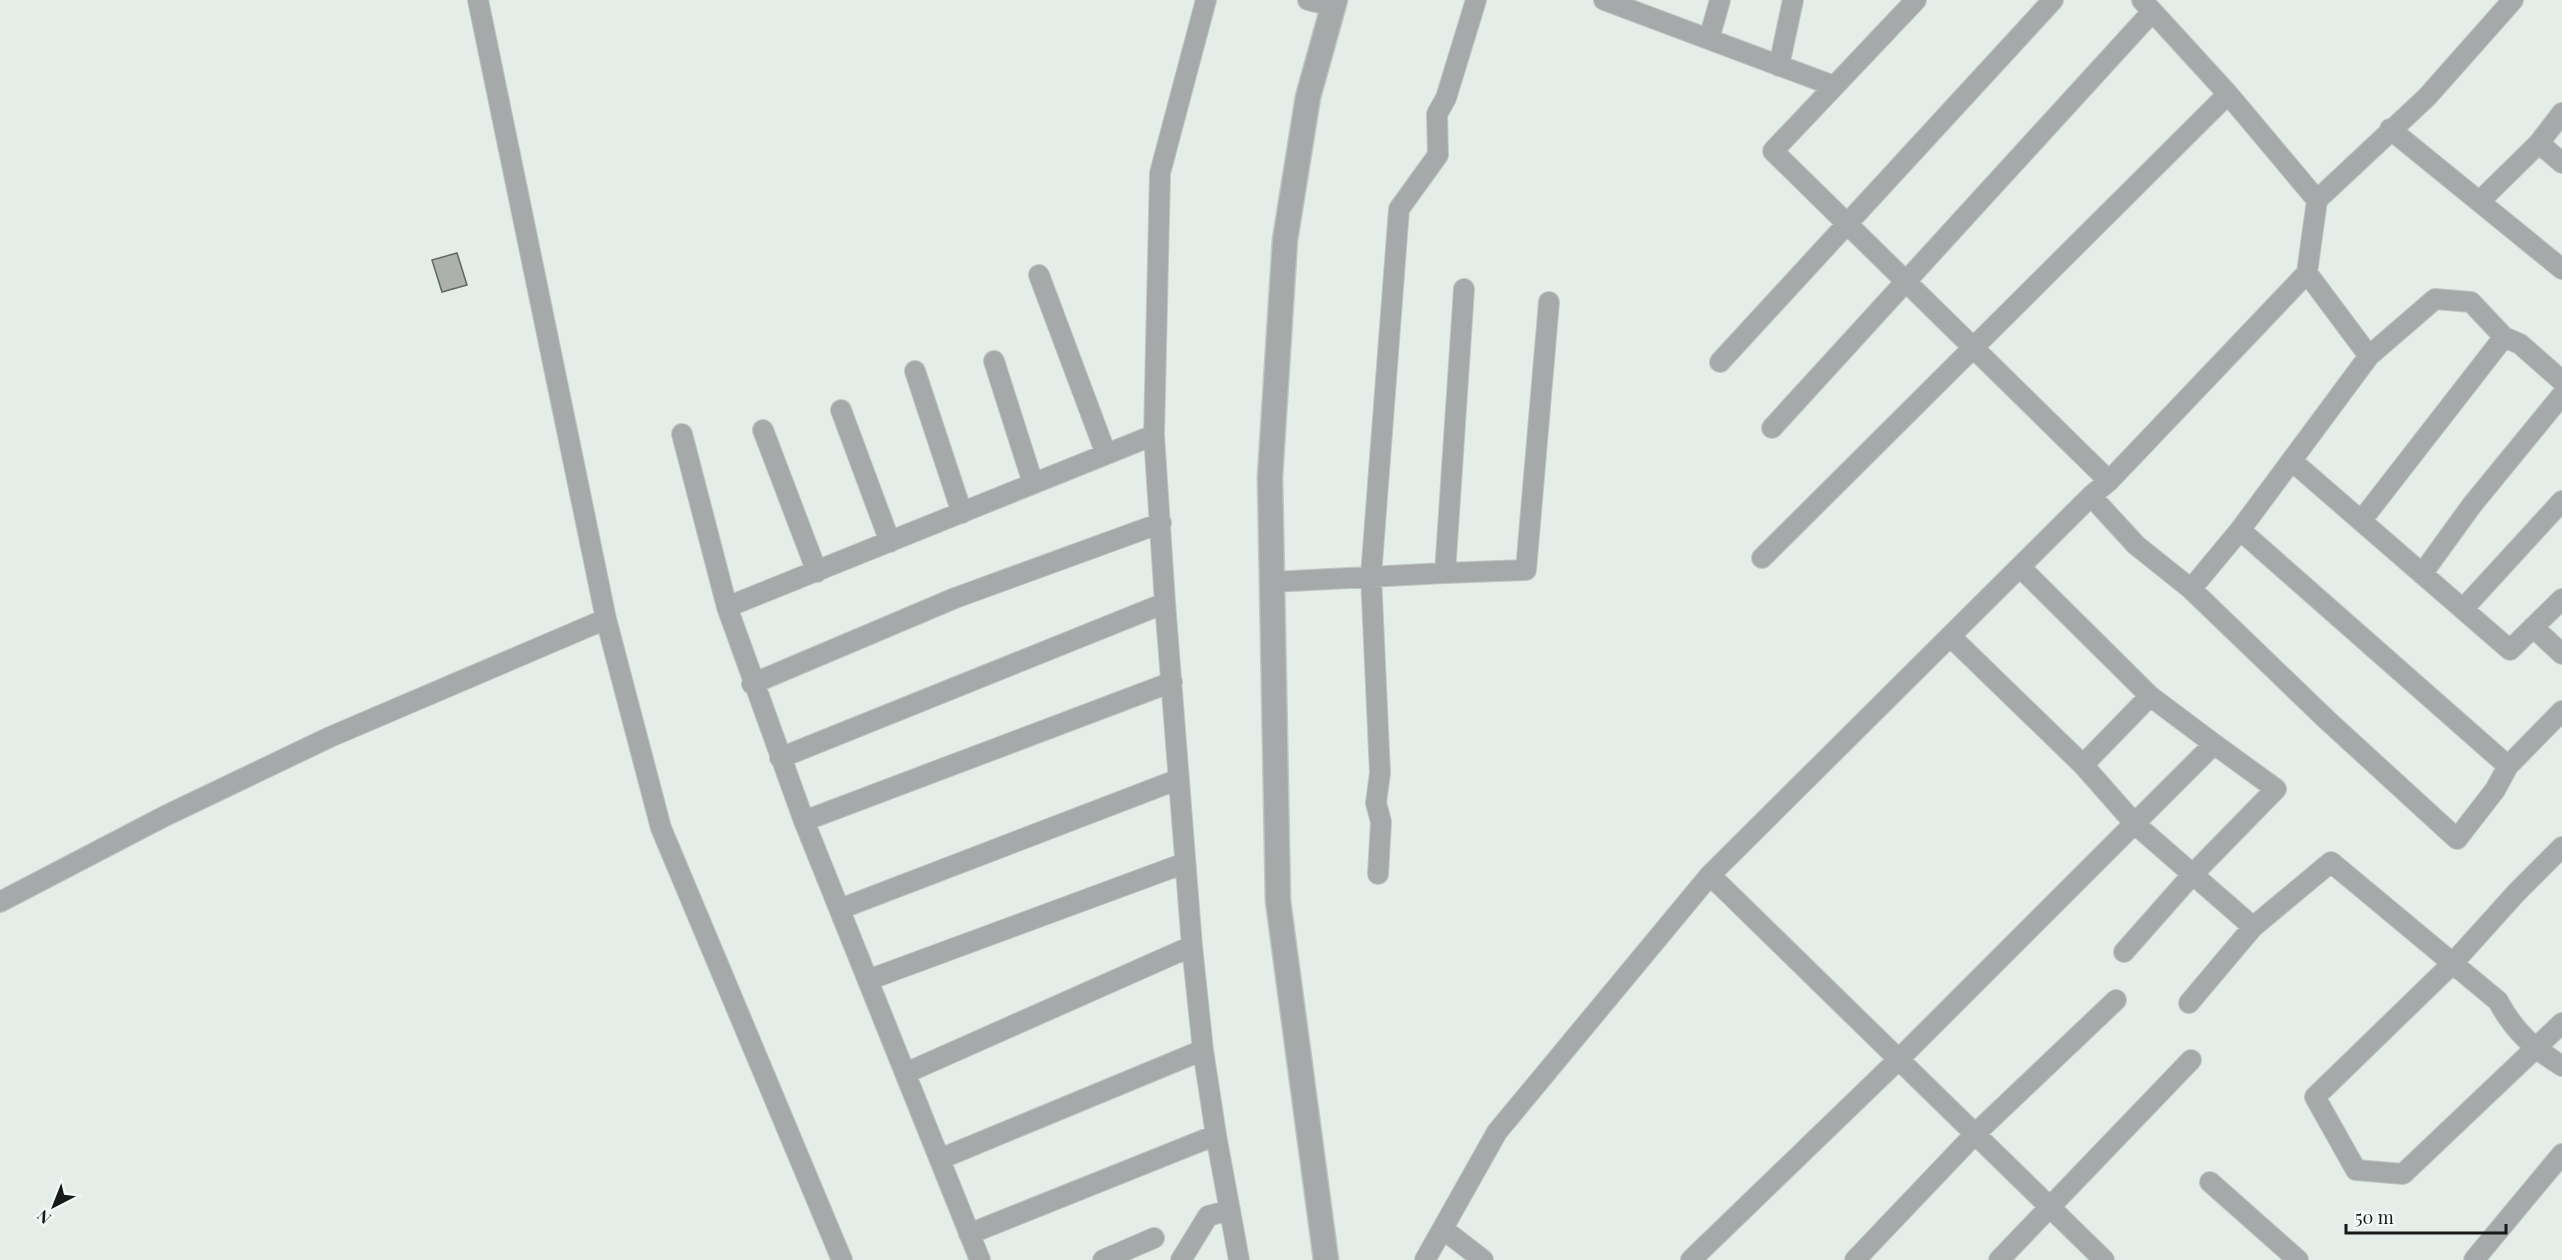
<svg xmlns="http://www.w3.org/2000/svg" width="2562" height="1260" font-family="'Playfair Display',serif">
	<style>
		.building { fill: #acb1ab; stroke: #636763; stroke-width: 1.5 }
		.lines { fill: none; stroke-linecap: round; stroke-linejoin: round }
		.minor-casing { stroke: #c0c7c3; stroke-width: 22 }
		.tertiary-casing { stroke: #c0c7c3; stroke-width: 27 }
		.minor { stroke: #a5a9a9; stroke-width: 20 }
		.tertiary { stroke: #a5a9a9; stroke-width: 24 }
	</style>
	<rect width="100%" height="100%" fill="#e5ede9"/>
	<path class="building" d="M457 253 467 285 442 292 432 260Z"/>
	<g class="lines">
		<g class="minor-casing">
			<path id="minor" d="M478 0 606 619 661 828 842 1260
				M1308 0 1333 6
				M1604 0 1834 86
				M1916 0 1773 151 2109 481
				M2142 0 2228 94 2317 200
				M1709 39 1720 0
				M1779 66 1793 0
				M2390 129 2562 269
				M2539 143 2562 163
				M2480 201 2539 143 2562 113
				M2307 273 2369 356 2240 530 2508 766 2562 711
				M1039 275 1106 454
				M1464 289 1445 573 1526 570 1549 302
				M2369 356 2435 299 2471 302 2504 337 2520 344 2562 381
				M994 361 1033 483
				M1720 362 2053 0
				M915 371 962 513
				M841 410 890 542
				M1772 428 2152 12
				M763 430 817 572
				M682 434 727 607
				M1154 435 1160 173 1206 0
				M2292 461 2510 650 2562 599
				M2091 496 2136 545 2191 589 2327 720 2457 839 2495 790 2508 766
				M2361 521 2504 337
				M1762 558 2228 94
				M2020 567 2150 696 2214 744
				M2422 574 2472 505 2562 395
				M1272 582 1445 573
				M2191 589 2240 530
				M2463 609 2562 501
				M2533 627 2562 654
				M1950 636 2083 765 2135 824 2253 927 2331 862 2498 1001C2514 1031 2533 1048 2562 1066
				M752 684 955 598 1161 523
				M780 758 1165 603
				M2083 765 2150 696
				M804 821 1172 682
				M2562 847 2517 892 2453 963 2315 1097 2356 1170 2403 1174 2562 1023
				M1378 874 1381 822 1376 803 1380 773 1371 576 1399 209 1438 155 1437 114 1446 98 1476 0
				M1710 875 2104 1260
				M0 902 165 816 330 737 606 619
				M840 909 1179 779
				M868 980 1185 863
				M2189 1003 2253 927
				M906 1073 1192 946
				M940 1159 1203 1050
				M2210 1182 2298 1260
				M1443 1229 1483 1260
				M969 1234 1216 1135
				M980 1260 804 821 727 607 1154 435 1165 603 1192 946 1203 1050 1216 1135 1239 1260
				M1103 1260 1154 1238
				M1181 1260 1208 1216 1230 1210
				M1425 1260 1497 1132 1710 875 2091 496 2109 481 2307 273 2317 200 2427 97 2513 0
				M1691 1260 1898 1060 2214 744 2276 789 2192 875 2124 952
				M1855 1260 1975 1134 2116 1000
				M1999 1260 2191 1060
				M2474 1260 2562 1154"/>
		</g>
		<g class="tertiary-casing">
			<path id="tertiary" d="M1326 1260 1278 901 1270 477 1285 240 1308 97 1335 0"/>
		</g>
		<use href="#minor" class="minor"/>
		<use href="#tertiary" class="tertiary"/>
	</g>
	<g transform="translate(54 1206) rotate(222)" stroke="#f2faf7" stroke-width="4.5" paint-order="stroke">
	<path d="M0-4.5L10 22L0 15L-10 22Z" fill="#161918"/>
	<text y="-9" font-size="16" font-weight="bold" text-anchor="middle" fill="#161918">N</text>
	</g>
	<path d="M2346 1224v9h160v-9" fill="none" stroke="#161918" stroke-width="3"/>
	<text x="2355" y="1224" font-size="18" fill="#161918" stroke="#f2faf7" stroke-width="4.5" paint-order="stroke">50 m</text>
</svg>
